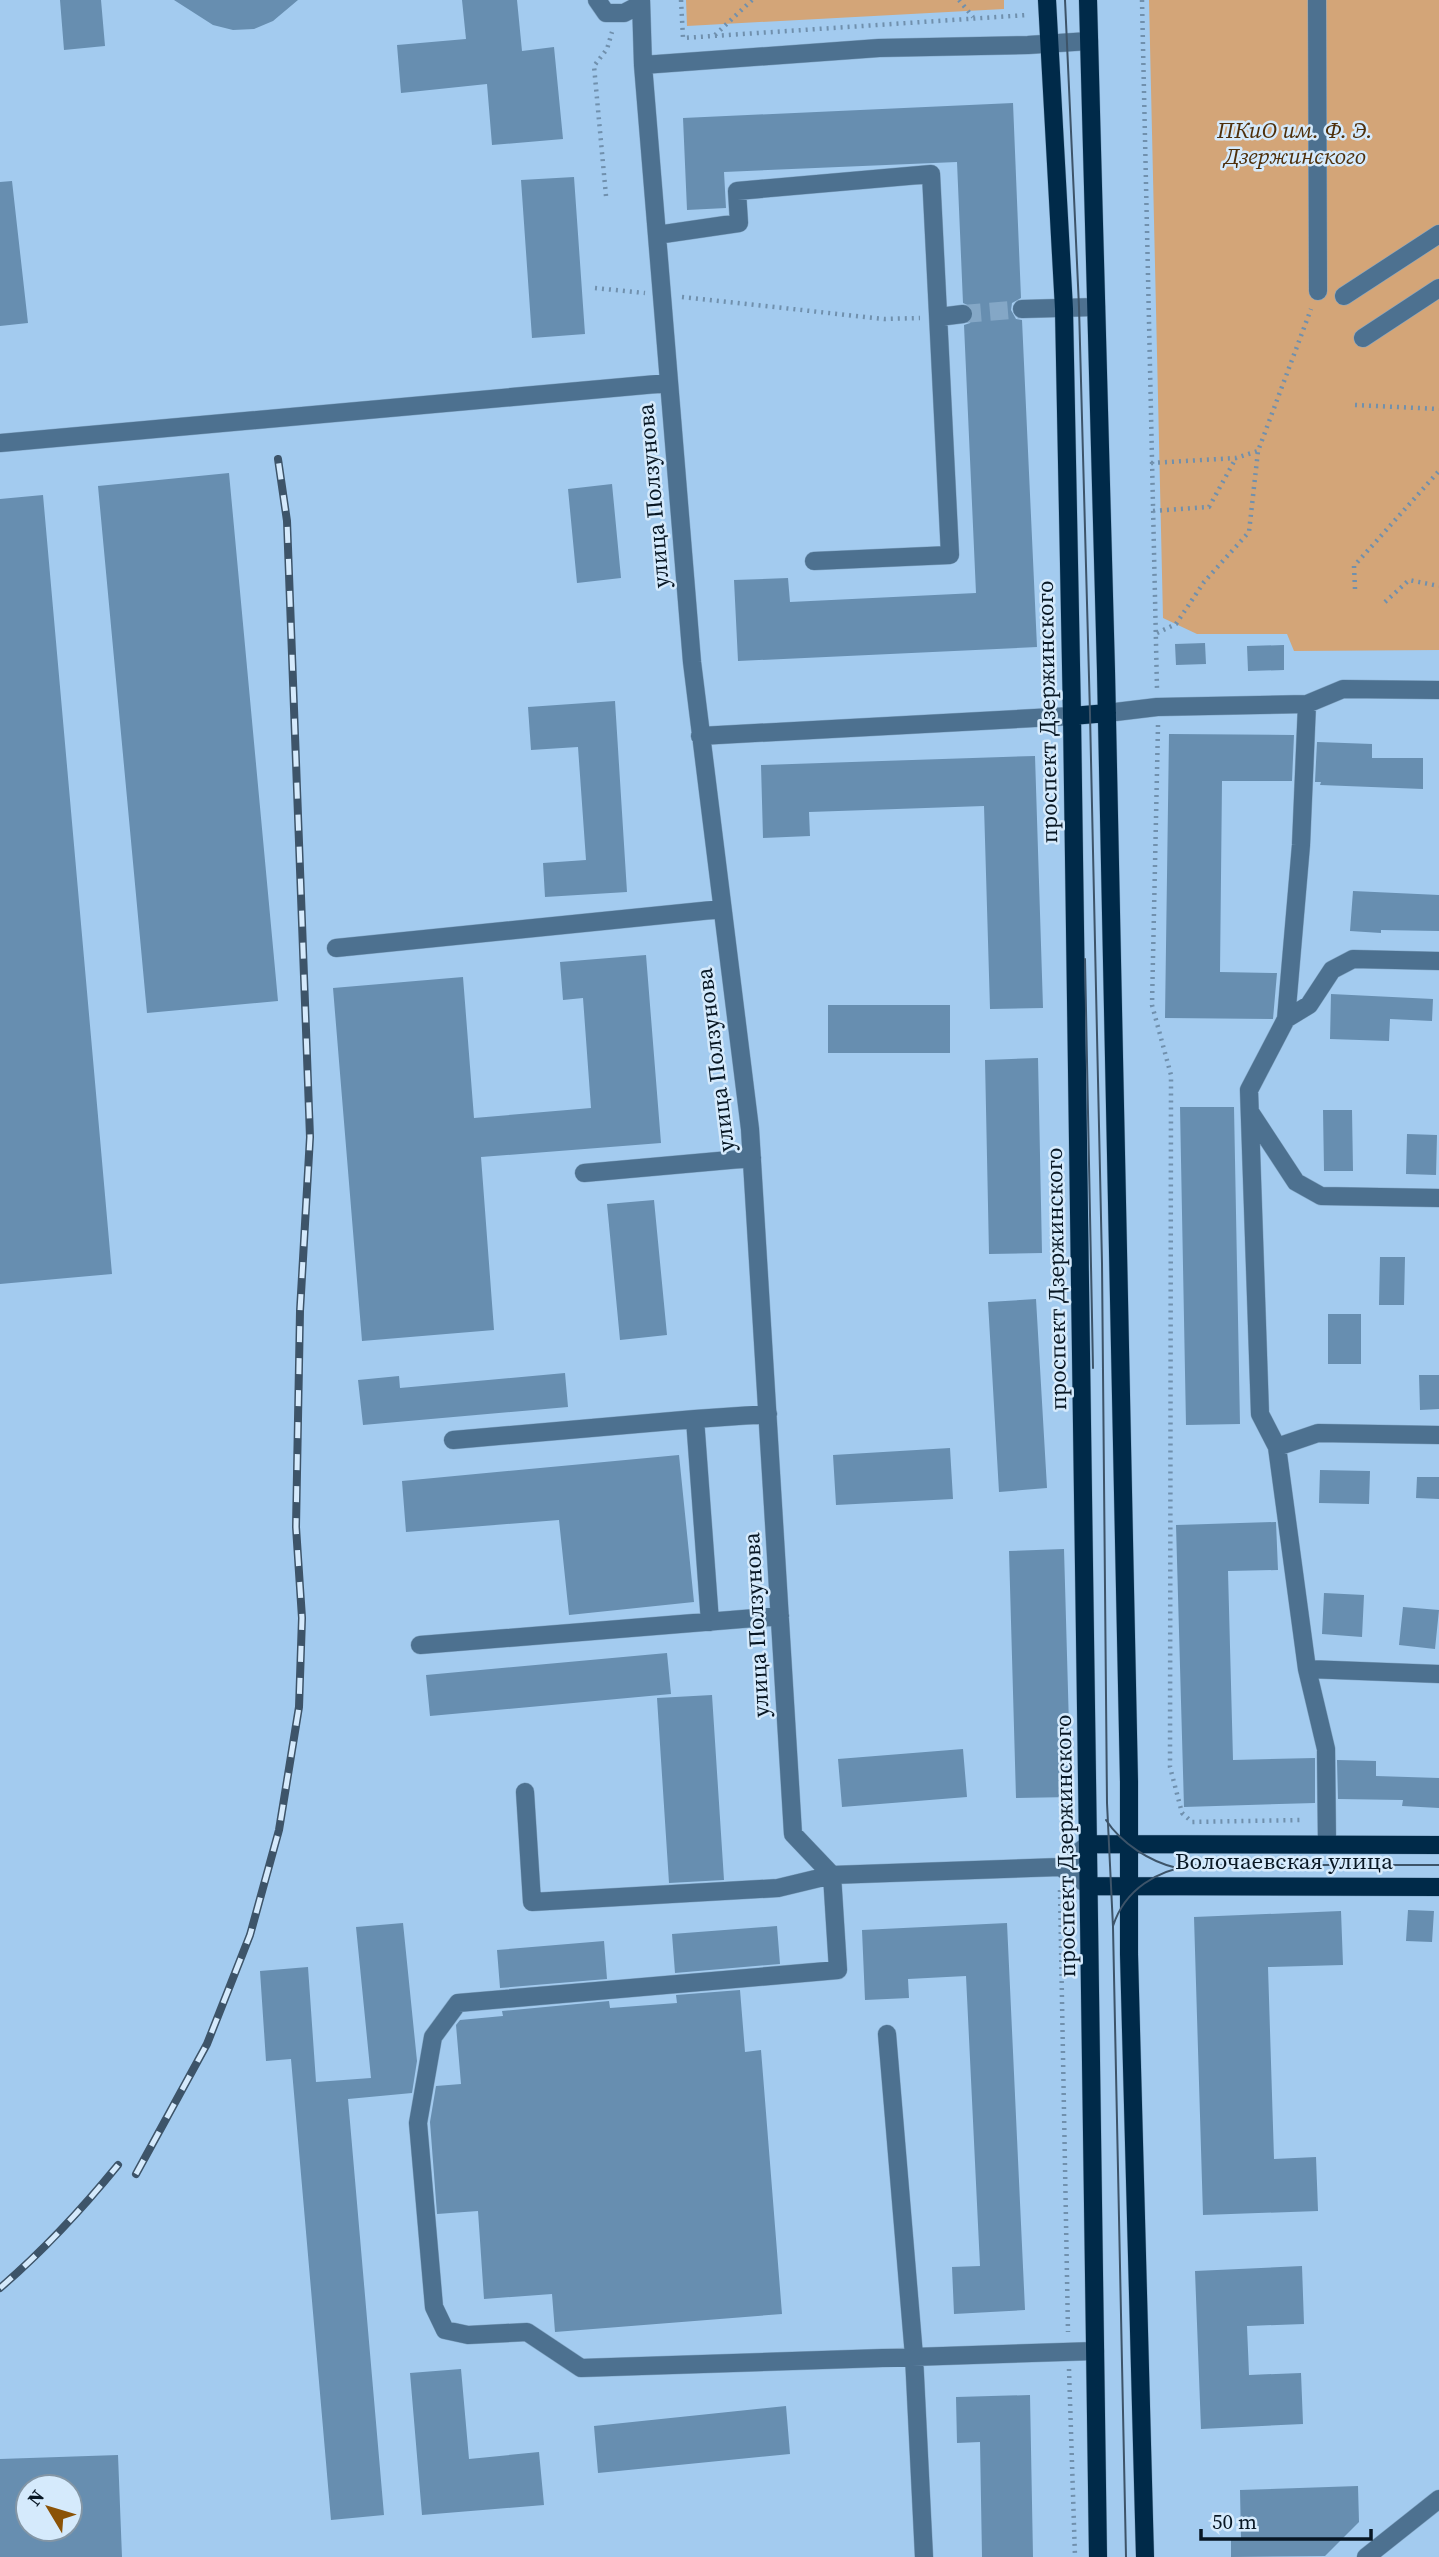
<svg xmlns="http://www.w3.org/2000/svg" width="1439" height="2557" font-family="'Source Serif 4',serif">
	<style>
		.green { fill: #d3a578 }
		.building { fill: #678eb0; fill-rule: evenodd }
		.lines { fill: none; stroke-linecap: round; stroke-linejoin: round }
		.minor-tunnel { stroke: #84a7c6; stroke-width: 18; stroke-dasharray: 18 9; stroke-linecap: butt }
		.minor-casing { stroke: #84a7c6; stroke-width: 19 }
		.major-casing { stroke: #84a7c6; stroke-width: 19 }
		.path { stroke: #7090ad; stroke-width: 4.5; stroke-dasharray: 2 5; stroke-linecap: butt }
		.minor { stroke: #4d7190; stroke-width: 18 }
		.major { stroke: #002a49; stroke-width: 18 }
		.tram { stroke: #3d5469; stroke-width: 2 }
		.rail-casing { stroke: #3d5469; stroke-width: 8 }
		.rail { stroke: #d5eafc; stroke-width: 5; stroke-dasharray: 16; stroke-linecap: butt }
		.labels { text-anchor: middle; stroke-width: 5; stroke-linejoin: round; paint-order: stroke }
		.park-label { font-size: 23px; font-style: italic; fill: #4e2f0a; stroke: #d5eafc }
		.street-label { font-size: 23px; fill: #081724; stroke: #d5eafc }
	</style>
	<rect width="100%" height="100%" fill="#a3cbef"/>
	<path class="green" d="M686 0H1004V9L687 26Z
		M1149 0H1439V650L1294 651 1287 634H1197L1163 618Z"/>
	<path class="building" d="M60 0H101L105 46 64 50Z
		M174 0H298L273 21 254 29 233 30 213 25Z
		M462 0H517L522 51 554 47 563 139 492 145 487 84 401 93 397 45 466 39Z
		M1013 103 1021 298 1012 303 1011 310 1016 319 1022 320 1037 647 738 661 734 580 788 578 790 602 976 593 964 325 970 323 974 313 972 307 963 303 957 162 724 172 726 208 687 210 683 118Z
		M574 177 585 334 532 338 521 180Z
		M12 181 28 323 0 326V182Z
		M229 473 278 1001 147 1013 98 486Z
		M612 484 621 578 577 583 568 489Z
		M43 495 112 1274 0 1284V499Z
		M1205 643 1206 664 1176 665 1175 644Z
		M1284 645V670L1248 671 1247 646Z
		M615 701 627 892 545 897 543 863 586 860 578 747 531 750 528 707Z
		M1169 734 1294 735 1292 781H1222L1220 972 1277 973 1273 1019 1165 1018Z
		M1317 742 1372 744V758H1423V789L1320 785 1321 782H1315Z
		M1035 756 1043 1008 990 1009 984 806 809 812 810 836 763 838 761 765Z
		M1353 891 1439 895V931L1381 930V933L1350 931Z
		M646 955 661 1143 481 1157 494 1330 362 1341 333 988 463 977 474 1118 591 1108 583 998 563 1000 560 962Z
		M1331 994 1433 999 1432 1021 1390 1019 1389 1041 1330 1039Z
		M828 1005H950V1053H828Z
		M1038 1058 1042 1253 989 1254 985 1060Z
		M1180 1107H1234L1240 1424 1186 1425Z
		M1323 1110H1352L1353 1171H1324Z
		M1407 1134 1437 1135 1436 1175 1406 1174Z
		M654 1200 667 1335 620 1340 607 1204Z
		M1380 1257H1405L1404 1305H1379Z
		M1036 1299 1047 1488 999 1492 988 1302Z
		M1328 1314H1361V1364H1328Z
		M565 1373 568 1407 363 1425 358 1380 399 1376 400 1388Z
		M1419 1375H1439V1409L1420 1410Z
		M950 1448 953 1499 836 1505 833 1455Z
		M679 1455 694 1602 569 1615 559 1520 406 1532 402 1481Z
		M1320 1470 1370 1471 1369 1504 1319 1503Z
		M1417 1477H1439V1499L1416 1498Z
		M1276 1522 1278 1570 1228 1571 1233 1760 1315 1758V1803L1184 1807 1176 1525Z
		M1064 1549 1071 1797 1016 1798 1009 1551Z
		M1324 1593 1364 1595 1362 1637 1322 1634Z
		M1403 1607 1439 1610 1435 1649 1399 1645Z
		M667 1653 671 1694 430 1716 426 1675Z
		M712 1695 724 1880 669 1883 657 1698Z
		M963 1749 967 1797 842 1807 838 1759Z
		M1337 1760 1376 1761V1776L1439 1778V1808L1402 1806 1403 1800 1338 1799Z
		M1408 1910 1434 1911 1432 1942 1406 1941Z
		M1341 1911 1343 1965 1268 1967 1274 2159 1316 2157 1318 2211 1203 2215 1194 1917Z
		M403 1923 417 2061 412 2093 348 2099 384 2515 331 2520 291 2059 266 2061 260 1971 308 1967 316 2082 371 2078 356 1927Z
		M1007 1923 1025 2310 954 2314 952 2267 980 2266 966 1976 908 1979 909 1998 865 2000 862 1930Z
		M777 1926 780 1964 675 1973 672 1934Z
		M604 1941 607 1979 500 1988 497 1950Z
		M740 1990 745 2052 761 2050 782 2314 555 2332 552 2294 484 2299 478 2211 437 2214 430 2122 436 2086 461 2084 456 2025 460 2020 503 2016 502 2011 609 2001 610 2008 677 2003 676 1995Z
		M1302 2266 1304 2324 1247 2326 1249 2375 1301 2373 1303 2424 1201 2429 1195 2271Z
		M461 2369 469 2459 539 2452 544 2505 422 2515 410 2373Z
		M1030 2395 1033 2557H982L980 2442 957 2443 956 2397Z
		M786 2406 790 2454 598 2473 594 2426Z
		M118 2455 122 2557H0V2459ZM28 2487H70V2529H28Z
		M1358 2486 1359 2522 1325 2556 1231 2557V2540H1241L1240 2490Z"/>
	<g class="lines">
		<path class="minor-tunnel" d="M963 314 1022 309"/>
		<g class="minor-casing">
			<path id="minor" d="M597 0 606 13H624L641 4
				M641 0 643 65 692 662 750 1129 793 1834 832 1875 1060 1867 1090 1886
				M1317 0 1318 291
				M643 65 879 48 1028 45 1089 41
				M657 235 739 223 737 191 931 174 950 555 814 561
				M1344 296 1439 234
				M1022 309 1096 307
				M939 317 963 314
				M1363 338 1439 288
				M0 443 668 383
				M1307 704 1301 845 1286 1019 1249 1090 1260 1414 1277 1447 1307 1669 1326 1749 1327 1844
				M1107 713 1157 707 1307 704 1343 689 1439 690
				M700 736 1072 716
				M336 948 722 909
				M1286 1019 1309 1005 1332 970 1353 959 1439 961
				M1250 1112 1296 1182 1321 1196 1439 1198
				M584 1173 752 1158
				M695 1419 768 1414
				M453 1440 695 1419 710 1622
				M1277 1447 1318 1433 1439 1435
				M420 1645 780 1616
				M1307 1669 1439 1674
				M525 1792 532 1902 778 1888 832 1875 838 1970 458 2003 433 2037 418 2123 434 2307 445 2330 468 2335 527 2332 581 2368 1095 2351
				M1060 1867 1089 1844
				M887 2034 914 2356 924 2557
				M1366 2557 1439 2499"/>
		</g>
		<g class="major-casing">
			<path id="major" d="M1047 0 1064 309 1072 716 1098 2557
				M1088 0 1106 671 1129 1782V1954L1145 2557
				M1072 716 1107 713
				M1089 1844 1439 1845
				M1090 1886 1439 1887"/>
		</g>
		<path class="path" d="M681 0 683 38 1027 15
			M959 0 973 17
			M1142 0 1157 689
			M715 35 752 0
			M606 196 594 66 607 49 612 32
			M595 288 645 293
			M682 297 884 319 920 318
			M1355 405 1439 409
			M1151 463 1236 458 1258 451 1311 309
			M1153 511 1209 507 1236 458
			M1355 589 1354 566 1439 471
			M1385 602 1409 580 1439 586
			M1157 633 1176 624 1204 582 1249 532 1258 451
			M1158 725 1152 1005 1171 1075 1170 1767 1182 1813 1192 1822 1304 1820
			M1062 1842 1064 1825
			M1060 1890 1068 2332
			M1069 2369 1075 2557"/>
		<use href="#minor" class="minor"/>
		<use href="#major" class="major"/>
		<path class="tram" d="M1065 0 1079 307 1090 714 1102 1263 1107 1803 1113 1927 1126 2557
			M1085 959 1093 1368
			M1106 1820C1121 1843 1150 1862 1177 1868
			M1113 1926C1125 1889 1157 1870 1195 1865H1439"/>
		<g class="rail-casing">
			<path id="rail" d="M136 2174 207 2044 250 1935 279 1830 299 1707 302 1618 296 1527 300 1311 310 1137 287 521 278 459
				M0 2288C43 2251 82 2209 118 2165"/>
		</g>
		<use href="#rail" class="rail"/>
	</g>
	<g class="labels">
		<g class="park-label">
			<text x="1295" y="138">ПКиО им. Ф. Э.<tspan x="1295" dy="26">Дзержинского</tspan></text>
		</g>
		<g class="street-label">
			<text transform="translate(653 496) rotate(-95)" y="8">улица Ползунова</text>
			<text transform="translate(1047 712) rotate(-91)" y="8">проспект Дзержинского</text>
			<text transform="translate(715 1060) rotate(-97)" y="8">улица Ползунова</text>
			<text transform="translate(1056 1279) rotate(-91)" y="8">проспект Дзержинского</text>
			<text transform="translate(756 1625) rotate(-93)" y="8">улица Ползунова</text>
			<text transform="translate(1065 1846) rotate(-91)" y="8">проспект Дзержинского</text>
			<text x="1284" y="1869">Волочаевская улица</text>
		</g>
	</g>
	<g transform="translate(49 2508) rotate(308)"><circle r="33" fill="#d5eafc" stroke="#8396a6" stroke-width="2"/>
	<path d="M0-5L12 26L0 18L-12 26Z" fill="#8b5307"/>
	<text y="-10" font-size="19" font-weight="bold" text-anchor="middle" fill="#081724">N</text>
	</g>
	<path d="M1201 2529v10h170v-10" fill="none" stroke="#081724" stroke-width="3.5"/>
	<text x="1212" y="2529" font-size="21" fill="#081724" stroke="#d5eafc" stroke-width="5" paint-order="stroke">50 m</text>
</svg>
